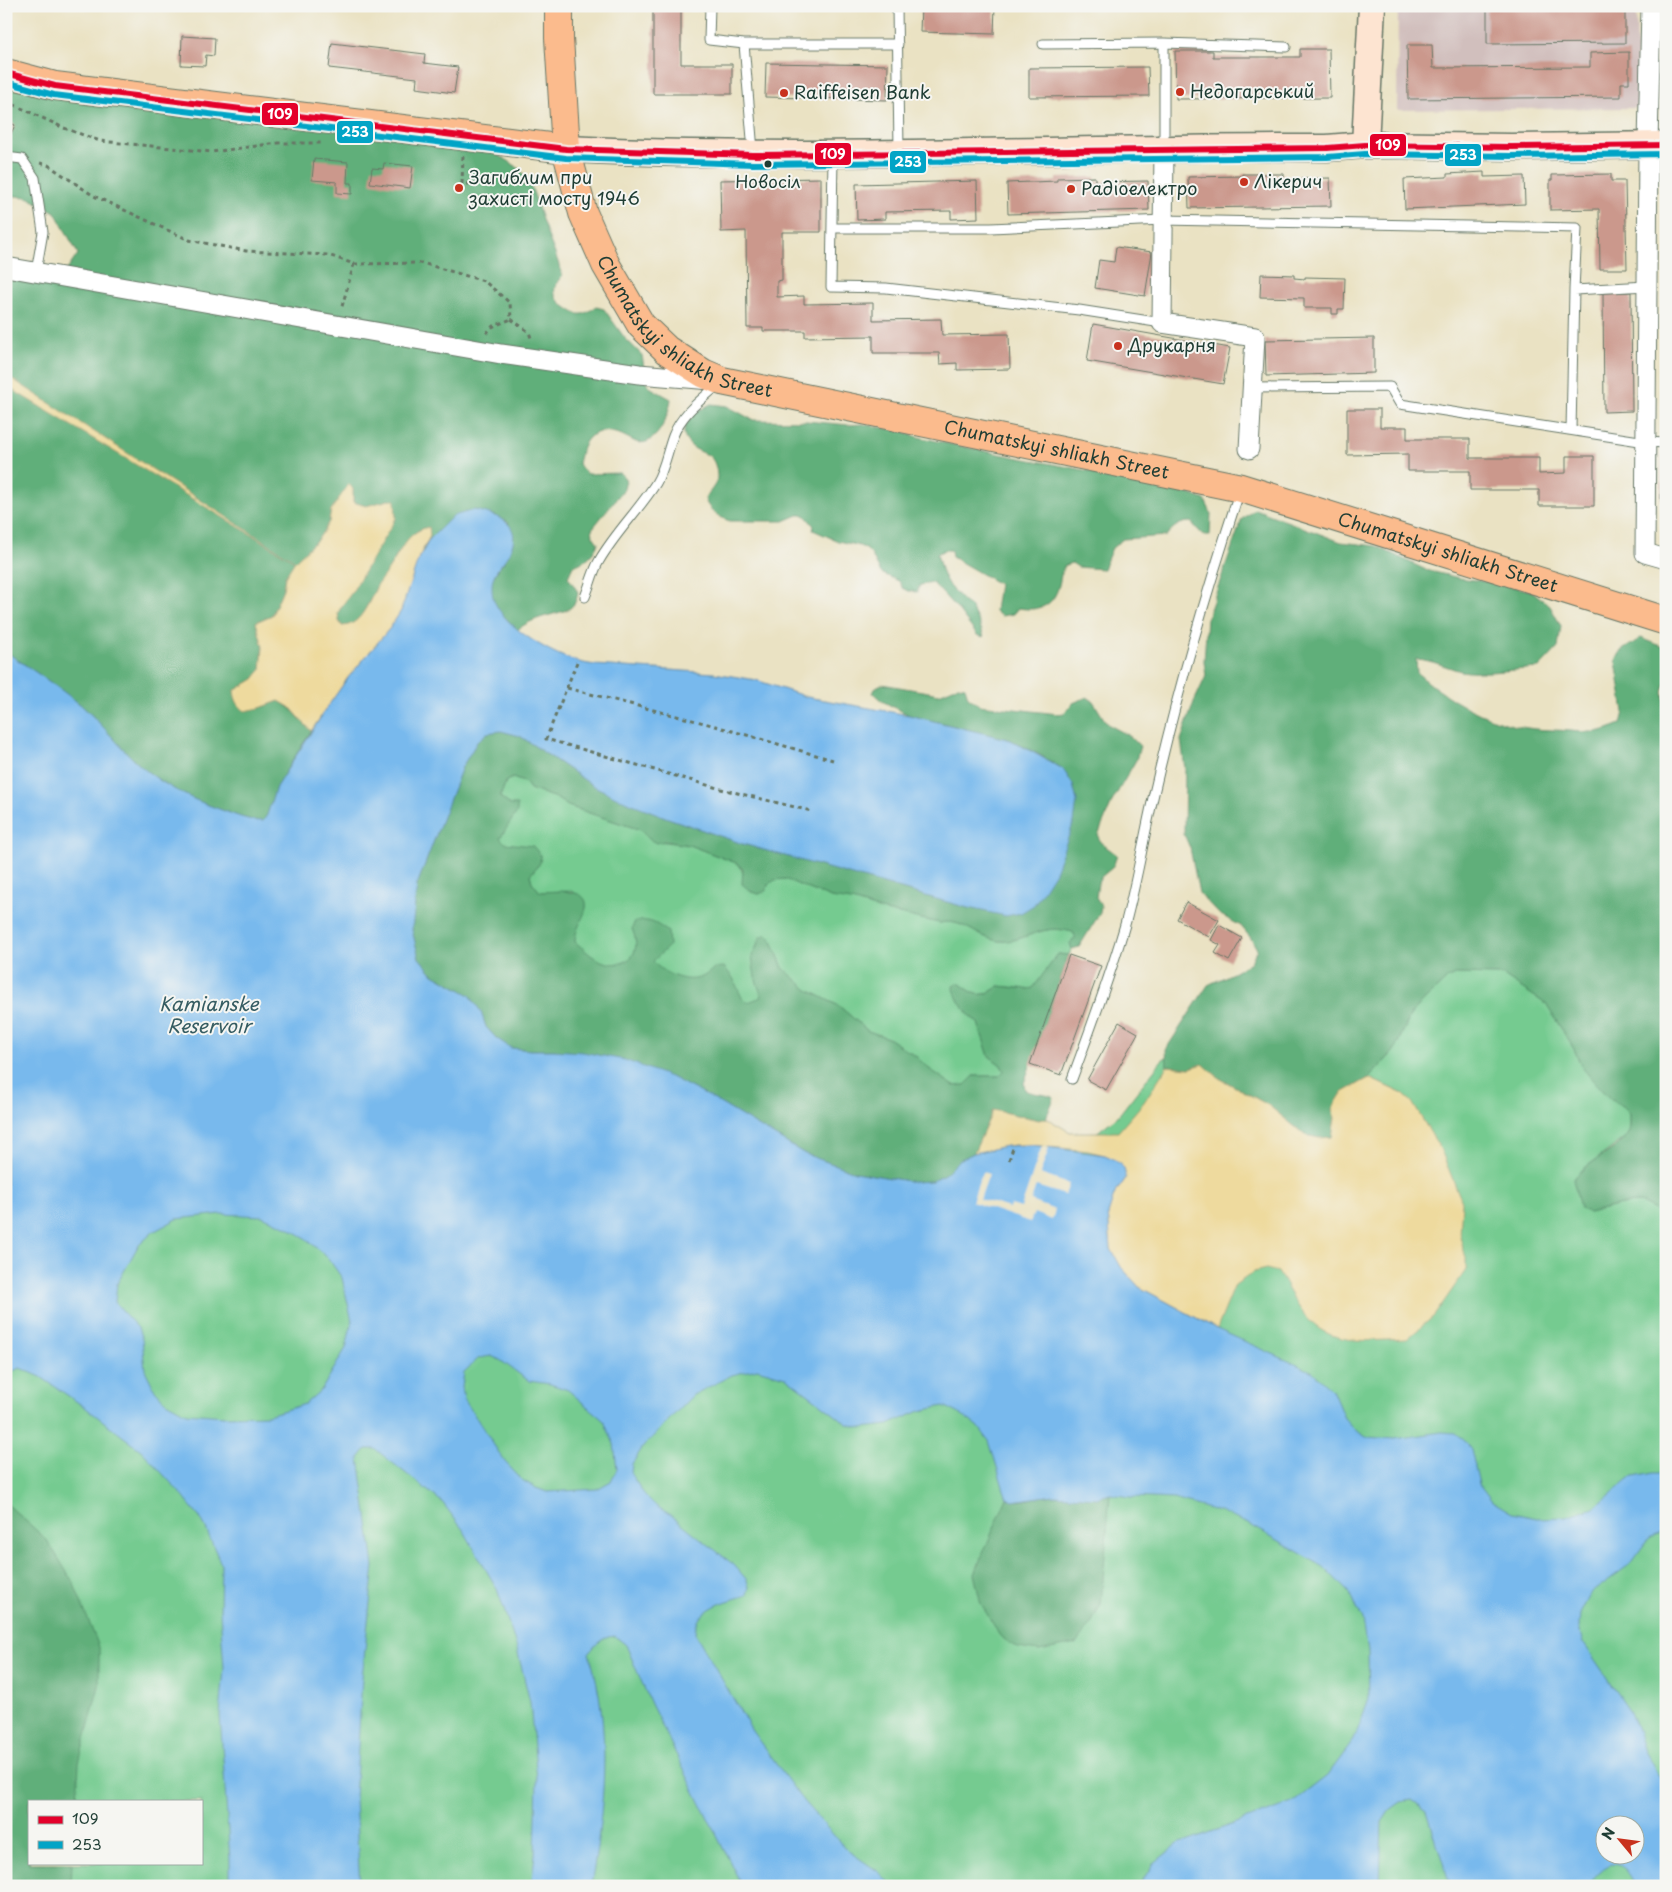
<svg xmlns="http://www.w3.org/2000/svg" width="1672" height="1892" font-family="'Playpen Sans',sans-serif">
	<style>
		.industrial { fill: #d1bfbd }
		.green { fill: #75cb90; stroke: #4a8462; fill-rule: evenodd }
		.forest { fill: #60af7a; stroke: #407657 }
		.sand { fill: #eeda9e; stroke: #868c69 }
		.water { fill: #78b9ed; stroke: #4c7b90; fill-rule: evenodd }
		.pier { fill: #eae2c3 }
		.building { fill: #cb988c }
		.lines { fill: none; stroke-linecap: round; stroke-linejoin: round }
		.lane-casing { stroke: #676; stroke-width: 11 }
		.street-casing { stroke: #676; stroke-width: 21 }
		.secondary-casing { stroke: #676; stroke-width: 29 }
		.primary-casing { stroke: #676; stroke-width: 30 }
		.highway-casing { stroke: #676; stroke-width: 30 }
		.path { stroke: #676; stroke-width: 3; stroke-dasharray: 4 4; stroke-linecap: butt }
		.lane { stroke: #fff; stroke-width: 9 }
		.street { stroke: #fff; stroke-width: 19 }
		.secondary { stroke: #fde4d1; stroke-width: 26 }
		.primary { stroke: #fbbb8d; stroke-width: 28 }
		.highway { stroke: #fbbb8d; stroke-width: 28 }
		.bus-1-casing { stroke: #f6f6f2; stroke-width: 10 }
		.bus-2-casing { stroke: #f6f6f2; stroke-width: 10 }
		.bus-1 { stroke: #e4002b; stroke-width: 6 }
		.bus-2 { stroke: #02a4c6; stroke-width: 6 }
		.poi-dot { fill: #c8321e; stroke: #f6f6f2; stroke-width: 2 }
		.bus-dot { fill: #1f3d34; stroke: #f6f6f2; stroke-width: 2 }
		.labels { text-anchor: middle; stroke-width: 4; stroke-linejoin: round; paint-order: stroke }
		.bus-label { font-size: 17px; fill: #1f3d34; stroke: #f6f6f2 }
		.poi-label { font-size: 18px; fill: #1f3d34; stroke: #f6f6f2; text-anchor: start }
		.street-label { font-size: 18px; fill: #1f3d34; stroke: #f6f6f2 }
		.water-label { font-size: 19px; font-style: italic; fill: #355c62; stroke: #f6f6f2 }
		.line-badge { stroke: #f6f6f2; stroke-width: 2 }
		.badge-label { font-size: 14px; text-anchor: middle; font-weight: bold; fill: #fff }
	</style>
	<rect width="100%" height="100%" fill="#f6f6f2"/>
	<filter id="ink" filterUnits="userSpaceOnUse"><feTurbulence type="fractalNoise" baseFrequency=".02" numOctaves="2"/><feDisplacementMap in="SourceGraphic" scale="10" xChannelSelector="R" yChannelSelector="G"/><feConvolveMatrix kernelMatrix="1 2 1 2 8 2 1 2 1" color-interpolation-filters="sRGB"/></filter>
	<filter id="wash" filterUnits="userSpaceOnUse"><feTurbulence type="fractalNoise" baseFrequency=".0096" numOctaves="4" result="noise"/><feDisplacementMap in="SourceGraphic" scale="20" xChannelSelector="R" yChannelSelector="G"/><feGaussianBlur stdDeviation="1.12" result="paint"/><feColorMatrix in="noise" values="0 0 0 0 0 0 0 0 0 0 0 0 0 0 0 0 0 1.4 0 .05"/><feComposite in="paint" operator="in"/></filter>
	<g filter="url(#wash)">
		<rect width="100%" height="100%" fill="#eae2c3"/>
		<path class="industrial" d="M1398 6H1636L1638 108 1397 110Z"/>
		<path class="green" d="M6 730 580 921 586 906 572 891 540 892 532 882 530 875 540 863 505 843 500 838 510 805 500 797 506 781 513 778 526 783 530 789 556 798 568 806 641 830 650 840 689 845 739 864 751 892 759 894 765 891 769 884 775 879H785L831 898 852 901 881 910 940 923C961 918 974 935 994 940 1012 945 1029 933 1047 930 1055 928 1065 930 1073 932L1076 938 1070 943 1072 949 1069 955 1058 954 1034 988 1027 989 999 986C981 999 976 996 959 983L968 1014 978 1023 989 1056 1001 1065 1004 1071 999 1076H974L965 1085 954 1086 928 1068 918 1058 888 1038 868 1031 839 1006 808 990 783 968 771 939 752 956 953 1094 1030 1137 1095 1134 1118 1116 1162 1060 1190 1041 1403 1094 1369 1078 1394 1051 1412 1012 1448 978 1457 974 1502 975 1546 1004 1574 1049 1582 1067 1610 1099 1623 1106 1630 1113V1131L1624 1139 1579 1172 1588 1213C1602 1210 1632 1200 1645 1204 1652 1207 1657 1214 1666 1216V1886H6ZM29 1801H201V1863H29ZM1604 1824H1634V1854H1604Z"/>
		<path class="forest" d="M6 86 468 142C486 150 508 157 522 172 533 183 538 210 544 225 550 243 558 258 562 276 550 290 553 298 567 308 572 311 576 315 582 314 586 314 592 309 596 307L604 309 624 337 642 355 646 381 651 388 671 399C669 415 657 448 636 442 631 440 627 437 622 435 594 425 583 437 578 464L587 474 621 473 626 480 624 489 592 529 593 536 598 543C594 555 585 562 573 566L568 577 578 592C575 611 566 610 550 615 538 618 527 622 517 630 511 622 501 615 496 606 479 573 511 567 513 541 514 536 510 528 508 522L494 515 474 510 429 540 417 563 430 536 423 528C407 535 400 551 391 565 387 573 381 580 376 588 368 601 362 626 342 626L339 621 338 613 341 607 352 592 396 517 394 501 389 500 366 506 353 502V489L349 485 330 515 329 522 319 538 306 550 285 577 283 589 272 615 256 622 263 647 261 670 254 679 234 691 260 708 279 701 290 708 311 731 276 787 267 816 263 821C248 821 233 814 219 809 187 798 156 782 131 757 114 741 99 721 81 705 57 686 31 669 6 652V276L44 282 65 273 78 254 55 212 27 197 15 196 6 198Z
			M711 404 727 406 753 420 806 421 849 425 863 424 905 432 918 437C968 448 1018 458 1068 467 1114 476 1162 482 1205 500L1211 513 1210 535H1203L1191 522C1180 522 1173 527 1166 536L1123 539 1112 548 1103 569 1078 567 1072 563 1065 565C1061 571 1061 577 1059 585 1053 608 1038 611 1018 608L1013 614 1001 616 995 611 999 584 952 557 951 550H944L937 554 942 573 949 586 964 602 970 606 979 623 984 637 977 635 957 609 933 583 920 585 917 592 909 591 903 588 899 581 881 573 871 554 866 549 860 546 838 541 813 530 814 526 805 515H798L784 521H730C720 518 708 510 705 499 709 491 718 485 717 475 715 450 702 456 690 445 673 428 696 411 711 404Z
			M1255 509 1341 542 1376 546 1426 570 1459 578 1497 583 1532 591 1550 606 1561 626 1558 648 1539 668C1516 669 1482 675 1461 671 1446 667 1432 660 1416 659L1417 673C1455 706 1502 730 1553 730 1567 730 1581 733 1595 732 1604 731 1613 727 1621 724L1624 712 1616 661 1621 651 1641 638 1666 648V682L1663 692 1666 713V1216C1657 1214 1652 1207 1644 1204 1632 1200 1602 1210 1588 1213L1580 1208 1573 1180C1586 1161 1621 1150 1629 1132 1631 1127 1630 1118 1630 1113L1623 1106 1610 1099 1595 1083 1582 1067 1574 1049 1546 1004 1502 975 1457 974 1448 978 1412 1012 1394 1051 1369 1078 1342 1093 1335 1118 1332 1137 1319 1138 1305 1135 1268 1105 1219 1078 1203 1065 1190 1068 1167 1066 1166 1049 1208 985 1235 972 1251 962 1257 949 1250 937 1241 926 1219 914 1199 893 1190 848 1184 834 1185 769 1181 740 1194 702 1206 676 1204 661 1207 618 1242 519Z
			M882 684 939 694 958 686 965 687 968 697 979 705 1058 714 1064 713 1073 703 1087 697 1093 701 1104 719 1109 725 1130 736 1140 746 1136 760 1113 800 1098 835 1100 842 1117 855 1113 867 1101 877 1098 883 1096 898 1101 906 1100 913 1079 947 1072 949 1070 943 1076 938 1073 932C1065 930 1055 928 1047 930 1029 933 1012 945 994 940 974 935 961 918 940 923L881 910 852 901 831 898 785 879 775 880 769 884 766 891 759 894 752 892 742 884 743 870 739 864 689 845 664 841 657 843 650 840 641 830 568 806 556 798 530 789 526 783 513 778 506 781 500 797 510 805H517V812L500 838 505 843 533 846 541 856 540 863 530 875 532 882 540 892C551 892 590 886 586 908 583 920 575 929 575 942 582 947 589 955 597 959 622 972 645 957 632 929L634 923C647 917 658 924 668 932L669 946 653 961C661 973 685 983 699 978 710 975 710 967 724 967L733 978 742 998 748 1002 762 997 755 977 752 956 761 937 767 934 771 939 783 968 808 990 839 1006 868 1031 888 1038 918 1058 928 1068 954 1086 965 1085 974 1076H999L1004 1071 1001 1065 989 1056 978 1023 968 1014 958 1000 953 986 959 983C976 996 981 999 999 986L1027 989 1033 988 1058 954 1069 955 1024 1083 1025 1090C1035 1095 1045 1093 1054 1098L1046 1118 1039 1120 993 1110 974 1153 959 1160 946 1173 932 1181 914 1182 855 1172 805 1154 713 1099 673 1078 554 1050H531L511 1048 496 1038 486 1027 481 1012 460 989 433 974 419 958 412 930 417 885 462 767 477 742 487 733 501 731 520 736 592 785 621 799 668 818 743 844 968 908 1077 801 1073 785 1063 769 1040 755 1011 740 909 715 882 701 873 693 876 687Z
			M1110 1494 1101 1604 1092 1622 1076 1644 1039 1651 1017 1648 1001 1637 981 1604 974 1574 1007 1498C1017 1504 1028 1499 1038 1497 1062 1492 1086 1500 1110 1494Z
			M6 1503 47 1540 73 1582 99 1647V1686L79 1762 77 1801H29V1863H72L71 1886H6Z"/>
		<path class="sand" d="M6 375 295 561 319 538 329 522 331 510 349 484 353 489V502L366 506 389 500H395L396 518 352 592 341 607 338 613 339 621 342 626C360 626 368 604 375 590 378 582 385 575 390 567 401 551 407 531 429 527L430 536 421 553 401 611 390 628 347 679 311 731 291 708 279 701 260 708 245 711C238 706 235 700 234 691L254 679 261 670 263 647 256 622 272 615 283 589 285 577 295 561 6 386Z
			M1203 1064 1219 1078 1268 1105 1305 1135 1319 1138 1332 1137 1335 1118 1332 1109 1342 1093 1369 1078 1403 1094 1412 1102 1441 1150 1462 1202 1460 1236 1466 1258V1270L1434 1316 1407 1339C1374 1340 1334 1347 1309 1320 1298 1309 1287 1286 1278 1272L1266 1269 1254 1272 1235 1285 1217 1329 1139 1287 1121 1267 1111 1249 1108 1214 1114 1195 1126 1178 1105 1155 1088 1151 1032 1145H1014L974 1153 993 1110 1039 1120 1046 1118 1070 1132H1118L1144 1102 1167 1066 1190 1068Z"/>
		<path class="water" d="M474 510C497 515 525 523 509 553 501 568 491 571 492 590 492 621 550 654 576 661 582 663 589 664 595 665L714 673 756 680 807 697 909 715 1011 740 1063 769 1073 785 1077 801 1074 822 1055 872 1034 905 1021 913 1006 916 968 908 743 844 668 818 620 799 592 785 520 736 501 731 487 733 477 742 462 767 417 885 412 930 419 958 433 974 470 995 481 1012 486 1027 496 1038 511 1048 531 1050H554L583 1052 625 1060 673 1078 713 1099 805 1154 855 1172 914 1182 932 1181 946 1173 959 1160 974 1153 1006 1146 1032 1145 1105 1155 1114 1159 1124 1168 1126 1178 1114 1195 1108 1214 1111 1249 1121 1267 1139 1287 1217 1329 1313 1372 1332 1390 1344 1418 1354 1429 1366 1437 1395 1439 1442 1432 1455 1433 1465 1441 1471 1449 1479 1484 1492 1501 1512 1513 1537 1518 1567 1517 1594 1508 1630 1478 1652 1473H1666V1531L1655 1535 1646 1542 1629 1565 1591 1593 1580 1614 1579 1626 1582 1641 1630 1711 1643 1748 1666 1790V1886H1635C1619 1853 1607 1861 1587 1886H1450L1427 1811 1412 1800 1401 1802 1390 1810 1382 1822 1380 1886H1139L1153 1864 1178 1844 1292 1803 1327 1776 1354 1740 1369 1699 1368 1652 1363 1620 1350 1594 1324 1567 1276 1539 1248 1524 1223 1513 1174 1499 1131 1497 1110 1494 1097 1498 1054 1495 1013 1501 1007 1498 1004 1490 989 1441 978 1426 958 1413 944 1406 920 1411 888 1425 862 1428 847 1424 785 1377 757 1369 732 1375 693 1395 643 1447 632 1464 631 1474 644 1494 656 1506 671 1515 734 1565 747 1580 749 1587 747 1595C726 1602 696 1607 695 1633L752 1731 803 1801 847 1850 879 1872 892 1886H742L651 1704 626 1645 615 1636C602 1637 597 1643 589 1653 613 1728 604 1810 591 1886H531L535 1854 537 1779 530 1702 516 1645 497 1589 464 1531 442 1502 375 1449H366L359 1458 374 1566 362 1678 355 1800 360 1886H230V1860L220 1715 224 1668 220 1612 221 1564 203 1522 182 1495 142 1451 86 1408 41 1377 20 1368 6 1374V652C31 669 57 686 81 705 99 721 114 740 131 757 156 782 187 798 219 809 233 814 248 821 263 821L267 815 276 787 328 706 347 679 390 628 401 611 417 563 429 540 453 516ZM221 1214 262 1216 283 1225 304 1237 328 1258 342 1278 352 1321 346 1348 322 1389 305 1404 268 1415 224 1416 186 1413 166 1402 155 1390 145 1370 142 1339 138 1328 123 1312 115 1302 117 1284 138 1246 153 1232 177 1219ZM491 1356 500 1360 529 1381 550 1384 568 1390 604 1421 614 1444 617 1469 611 1481 597 1489 547 1492 536 1488 522 1480 505 1462 464 1399 462 1387 464 1372 479 1358ZM1604 1824H1634V1854H1604Z"/>
		<path class="pier" d="M1042 1146 1049 1148 1040 1174 1069 1184 1065 1195 1036 1186 1031 1201 1055 1210 1052 1220 1034 1213 1030 1222 972 1202 982 1172 989 1174 980 1199 1009 1208 1011 1205 1021 1208Z"/>
		<g id="blocks">
			<path class="building" d="M289 6H316V10L288 8Z
				M653 6H681V64H732V94H653Z
				M921 6H995L994 34 920 32Z
				M1487 6H1625V43L1487 44Z
				M182 36 215 38 214 56 206 55 205 66 181 65Z
				M332 43 425 54 424 63 458 67 454 93 416 88 417 78 329 68Z
				M1407 45H1432L1433 68 1590 67V53L1629 52V83H1621V97L1408 99Z
				M1300 49H1329L1330 98 1176 99 1175 51H1213V57H1300Z
				M766 63 888 65 887 100 765 97Z
				M1148 67 1149 96 1029 97V68Z
				M6 121 15 125 9 138 6 137Z
				M314 159 348 162 347 183H352V194L337 193V182L312 180Z
				M384 163 413 166 410 188 370 183 372 168 383 169Z
				M1484 172V177L1524 176 1525 204 1405 209 1404 179 1447 177V174Z
				M1242 174H1284V179L1330 178 1331 206 1189 208 1188 177 1242 176Z
				M1611 174V181H1625L1627 269H1600L1599 209 1550 210V180H1552V175Z
				M1095 177V182L1148 181 1149 210 1008 214 1007 183 1057 181V178Z
				M821 178V232H782V280L777 281V297L804 296V304L873 303V320L941 319 942 335 1009 334 1010 369 957 370V363L940 364 939 353H873V336L805 337V331H763V328H747L746 231 721 232 720 180Z
				M977 181 978 218 951 219V211L885 212V219L857 220 856 184Z
				M1116 247 1152 252 1145 296 1095 288 1099 260 1114 262Z
				M1261 274 1294 275V278L1305 279V277L1345 278 1344 309H1338V314H1332V308H1304V298L1260 297Z
				M1631 292 1632 411 1604 412 1603 293Z
				M1093 324 1230 348 1223 384 1087 361Z
				M1374 338V373L1266 376 1265 340Z
				M1347 409H1380V427H1407V439H1470V458H1539V474L1566 473V456H1594V506H1539V490H1470V471H1408V454L1347 455Z
				M1662 455H1666V501H1661Z
				M1186 902 1219 920 1209 937 1177 919Z
				M1219 925 1242 938 1229 961 1215 953 1220 945 1211 940Z
				M1069 955 1101 966 1061 1075 1030 1064Z
				M1119 1022 1138 1033 1106 1090 1087 1080Z"/>
		</g>
	</g>
	<g filter="url(#ink)">
		<use href="#blocks" fill-opacity="0" stroke="#676" stroke-width="1"/>
		<g class="lines">
			<g class="lane-casing">
				<path id="lane" d="M710 6 709 40 744 44 753 151
					M897 6 899 151
					M744 44H898
					M1043 44 1164 43 1286 47
					M1164 146V43
					M833 156 831 287 886 288 1079 310 1162 323
					M6 157 22 159 35 178 43 232 36 272
					M832 228H991L1163 220 1577 228 1574 290
					M1252 388 1390 387 1400 404 1646 442 1666 443
					M1571 430 1574 290 1647 286
					M585 597C590 585 593 571 599 561 615 533 639 510 656 483 665 468 667 452 673 436 682 413 701 400 718 385
					M1072 1079C1091 1027 1111 975 1126 921 1138 876 1145 830 1156 785 1179 685 1208 587 1240 490"/>
			</g>
			<g class="street-casing">
				<path id="street" d="M1651 6 1648 145 1645 553 1666 559
					M1164 149 1162 323 1255 337 1249 449
					M6 267 501 354 639 374 711 380"/>
			</g>
			<g class="secondary-casing">
				<path id="secondary" d="M1365 145 1372 6
					M566 149C819 161 1073 147 1327 148L1365 145 1511 147 1666 145"/>
			</g>
			<g class="primary-casing">
				<path id="primary" d="M559 6V38L566 149"/>
			</g>
			<g class="highway-casing">
				<g id="highway">
					<path id="s1" d="M6 73 55 86 566 149 583 213 606 265 641 325 667 350 703 373 722 381 1241 488 1666 621"/>
				</g>
			</g>
			<path class="path" d="M6 101 64 128 100 141 212 152 278 143H324
				M463 156 462 184 553 182
				M40 163 48 165 94 196 189 240 246 251 328 255 354 264 341 310
				M354 264 422 263 484 281 510 303 511 319 492 327 486 334
				M511 319 529 332 532 341
				M577 662 546 739 721 789 811 811
				M567 688 712 725 833 760
				M1009 1160 1014 1145"/>
			<use href="#lane" class="lane"/>
			<use href="#street" class="street"/>
			<use href="#secondary" class="secondary"/>
			<use href="#primary" class="primary"/>
			<use href="#highway" class="highway"/>
			<g class="bus-1-casing">
				<path id="bus-1" d="M6 73 55 86 566 149 753 155 1327 148 1365 145 1511 147 1666 145"/>
			</g>
			<g class="bus-2-casing">
				<path id="bus-2" d="M6 82 54 95 566 158 753 164 1327 157 1365 154 1511 156 1666 154"/>
			</g>
			<use href="#bus-1" class="bus-1"/>
			<use href="#bus-2" class="bus-2"/>
		</g>
	</g>
	<g class="poi-dot">
		<circle cx="1180" cy="92" r="5"/>
		<circle cx="784" cy="93" r="5"/>
		<circle cx="1244" cy="182" r="5"/>
		<circle cx="459" cy="188" r="5"/>
		<circle cx="1071" cy="189" r="5"/>
		<circle cx="1118" cy="346" r="5"/>
	</g>
	<circle class="bus-dot" cx="768" cy="164" r="4.5"/>
	<g class="labels">
		<g class="bus-label">
			<text x="768" y="188">Новосіл</text>
		</g>
		<g class="poi-label">
			<text x="1190" y="98">Недогарський</text>
			<text x="794" y="99">Raiffeisen Bank</text>
			<text x="469" y="184">Загиблим при<tspan x="469" dy="21">захисті мосту 1946</tspan></text>
			<text x="1254" y="188">Лікерич</text>
			<text x="1081" y="195">Радіоелектро</text>
			<text x="1128" y="352">Друкарня</text>
		</g>
		<g class="street-label">
			<text dy="6" stroke="none"><textPath href="#s1" startOffset="794">Chumatskyi shliakh Street</textPath></text>
			<text dy="6" stroke="none"><textPath href="#s1" startOffset="1199">Chumatskyi shliakh Street</textPath></text>
			<text dy="6" stroke="none"><textPath href="#s1" startOffset="1604">Chumatskyi shliakh Street</textPath></text>
		</g>
		<g class="water-label">
			<text x="209" y="1011">Kamianske<tspan x="209" dy="22">Reservoir</tspan></text>
		</g>
	</g>
	<g class="line-badge">
		<rect x="261" y="102" width="38" height="24" rx="5" fill="#e4002b"/>
		<rect x="336" y="120" width="38" height="24" rx="5" fill="#02a4c6"/>
		<rect x="1369" y="133" width="38" height="24" rx="5" fill="#e4002b"/>
		<rect x="814" y="142" width="38" height="24" rx="5" fill="#e4002b"/>
		<rect x="1444" y="143" width="38" height="24" rx="5" fill="#02a4c6"/>
		<rect x="889" y="150" width="38" height="24" rx="5" fill="#02a4c6"/>
	</g>
	<g class="badge-label">
		<text x="280" y="119">109</text>
		<text x="355" y="137">253</text>
		<text x="1388" y="150">109</text>
		<text x="833" y="159">109</text>
		<text x="1463" y="160">253</text>
		<text x="908" y="167">253</text>
	</g>
	<rect width="1672" height="1892" fill="none" stroke="#f6f6f2" stroke-width="25"/>
	<rect x="28" y="1800" width="175" height="65" fill="#f6f6f2" stroke="#a0aca6"/>
	<rect x="38" y="1816" width="25" height="8" fill="#e4002b" stroke="#a0aca6"/>
	<text x="72" y="1824" font-size="15" fill="#1f3d34">109</text>
	<rect x="38" y="1841" width="25" height="8" fill="#02a4c6" stroke="#a0aca6"/>
	<text x="72" y="1850" font-size="15" fill="#1f3d34">253</text>
	<g transform="translate(1620 1840) rotate(299)"><circle r="24" fill="#f6f6f2" stroke="#a0aca6"/>
	<path d="M0-4L9 19L0 12L-9 19Z" fill="#c8321e"/>
	<text y="-8" font-size="14" font-weight="bold" text-anchor="middle" fill="#1f3d34">N</text>
	</g>
</svg>
